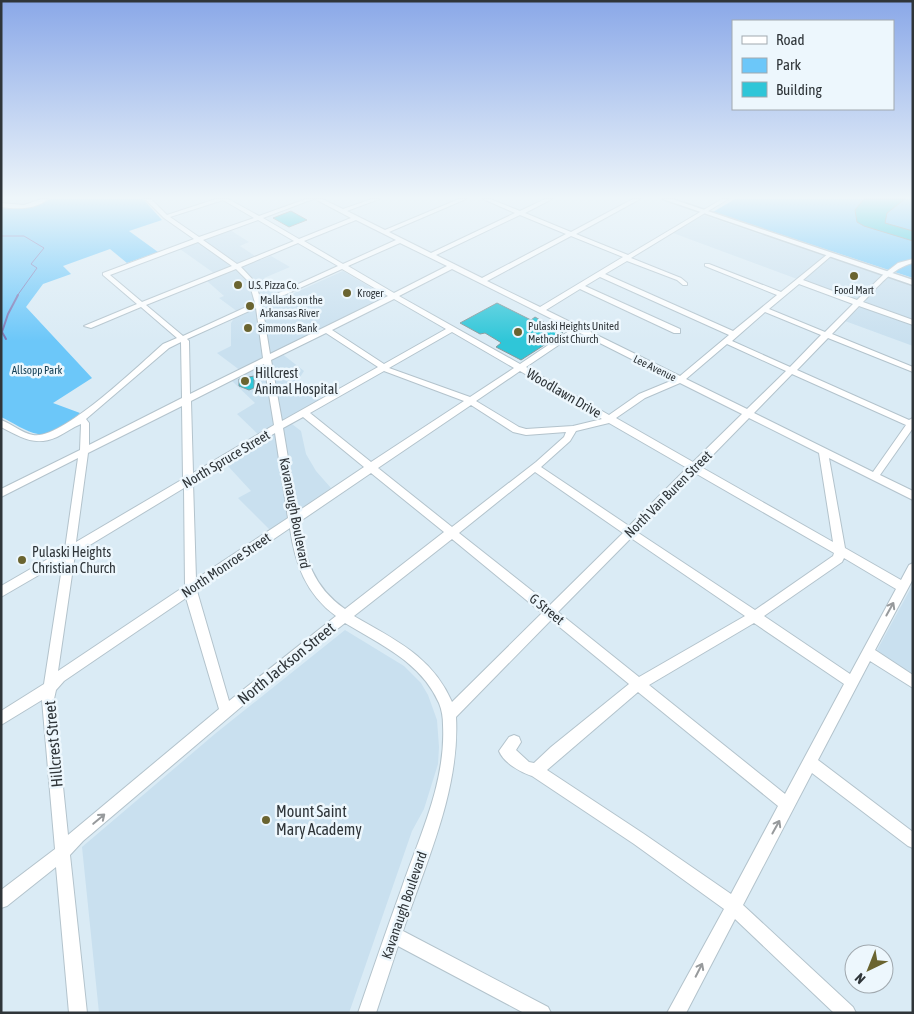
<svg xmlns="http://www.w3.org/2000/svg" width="914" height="1014" font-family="'Asap Condensed',sans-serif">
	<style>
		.built { fill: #c9e0ef }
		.green { fill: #6cc7f9 }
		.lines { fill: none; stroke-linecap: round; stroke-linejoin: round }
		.stream-far1 { stroke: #7c78b4; stroke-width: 1 }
		.stream { stroke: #7c78b4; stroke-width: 2 }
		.building { fill: #2fc6d8; stroke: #86999c }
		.minor-casing { stroke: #b3c3cc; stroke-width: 2 }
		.major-casing { stroke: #b3c3cc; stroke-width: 3 }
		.minor { fill: #fff; fill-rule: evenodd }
		.major { fill: #fff; fill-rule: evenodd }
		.oneway { stroke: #979a9c }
		.poi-dot { fill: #6a6430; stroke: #edf7fd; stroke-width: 2 }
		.labels { text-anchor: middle; stroke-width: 5; stroke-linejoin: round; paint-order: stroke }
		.far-poi-label { font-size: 11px; fill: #2f3539; stroke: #edf7fd; text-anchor: start }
		.far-street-label { font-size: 11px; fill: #2f3539; stroke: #edf7fd }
		.far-park-label { font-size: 11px; fill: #154056; stroke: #edf7fd }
		.poi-label { font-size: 14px; fill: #2f3539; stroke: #edf7fd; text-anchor: start }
		.street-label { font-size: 14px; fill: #2f3539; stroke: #edf7fd }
		.near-street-label { font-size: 16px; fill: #2f3539; stroke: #edf7fd }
		.near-poi-label { font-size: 16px; fill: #2f3539; stroke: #edf7fd; text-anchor: start }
	</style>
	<rect width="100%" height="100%" fill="#daebf5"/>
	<path class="built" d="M703 215 913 286V322L673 233Z
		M230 230 249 242 240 246 261 260 271 256 290 267 264 278 290 295 343 271 387 297 281 353 304 371 297 382 325 405 292 424 301 431 306 454 316 471 331 488 270 530 238 498 251 491 227 465 265 441 237 414 255 403 232 381 245 374 217 353 231 346V323L238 312 219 298 224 296 207 281 218 276 180 249Z
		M861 306 913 325V346L845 321Z
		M913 584V675L876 652Z
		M345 630 404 666 421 683 428 695 437 720 439 747 438 764 424 809 412 831 349 1013H99L82 847 216 733Z"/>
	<path class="green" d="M50 199H143L162 220 129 231 158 252 127 263 110 249 63 266 71 274 43 284 26 307 92 378 53 403 80 413C71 422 51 436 38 434 26 432 12 422 1 417V208C19 210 35 209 50 199Z
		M735 199H913V278L713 212Z"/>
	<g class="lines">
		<path class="stream-far1" d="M1 236H24L44 248 31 264 37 268 17 296"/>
		<path class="stream" d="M6 339 2 332 8 314 18 295"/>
	</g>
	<path class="building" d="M864 199H905L887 213 885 223 913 231V241L864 226 857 222 855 210Z
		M291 211 307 220 289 227 273 218Z
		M497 303 531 320 535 317 563 333 521 360 496 347 501 343 500 342 485 333 480 334 460 323Z
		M254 376V388L249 390 239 386V379Z"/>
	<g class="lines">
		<g class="minor-casing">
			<path id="minor" d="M42 199H48C35 210 17 209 1 207V203L24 205Z
				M145 199H151L167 215 216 199H228L259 216 306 199H313L263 218 299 239 351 218 315 199H322L343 209 372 199H379L347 211 385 230 459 199H466L389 232 431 253 515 213 483 199H490L520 211 545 199H552L525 213 571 232 633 199H640L576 234 628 255 722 199H728L631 258 681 278 687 283V285H683L677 280 627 261 605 274 733 331 777 295 705 266V264H709L781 292 829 253 831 254V256L803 280 857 300 885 273 898 263 913 259V263C892 268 878 287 863 302L913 320V325L859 306 832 334 913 367V372L828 338 797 370 909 420 913 418V428L880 475 913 491V500L829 458 845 548 901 580 909 565 913 563V579L875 650 913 675V688L870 661 818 760 913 832V848L908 846 812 773 743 905 853 1007 856 1013H834L735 919 686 1013H667L724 909 634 844 532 776C520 772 504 763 499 751L509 737 514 735 519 737 521 742 516 750 529 762 534 763 551 747 629 684 551 620 456 717C460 790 426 862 403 931L548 1007 551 1013H524L398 946 376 1013H358C372 972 386 931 401 890 419 837 446 783 443 725 443 718 442 710 439 703 421 662 381 645 345 623L274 679 83 841 70 855 87 1013H69L56 867 7 906 1 908V890L55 849 42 700 1 725V711L44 684 63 561 1 597V586L65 549 78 458 1 497V489L80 450 81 424C73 427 65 433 57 437 34 447 21 437 1 427V420C12 424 22 433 33 435 61 441 140 364 163 344L177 338 141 307 91 328 84 326 137 304 103 275V273L194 239 164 218ZM223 200 254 218 199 237 170 217ZM520 215 566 234 482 278 436 255ZM258 220 294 241 237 264 203 240ZM356 220 396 240 343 264 304 241ZM571 236 623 257 540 307 487 281ZM198 242 232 266 142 302 110 275ZM298 243 338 266 261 301 255 282 241 267ZM400 243 447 266 394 293 348 266ZM236 269 249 282 255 303 183 336 146 305ZM342 269 388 296 270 354 262 305ZM452 269 572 329 520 364 399 296ZM600 277 729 335 680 376 546 310 580 289 674 333H680V329L585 286ZM799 284 853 304 825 332 769 309ZM394 299 446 329 384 364 332 330ZM256 308 263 358 190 394 189 341 187 339ZM765 312 821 335 790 367 732 341ZM452 332 514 368 470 397 389 368ZM578 332 673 380 639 394 609 415 526 367ZM326 333 378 367 282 421 271 360ZM181 342 182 398 89 445V423L86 419 169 348ZM727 344 786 371 747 409 686 379ZM264 364 274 425 193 473 191 401ZM384 371 464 401 371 462 310 413ZM520 371 602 419 573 426 526 429 519 427 476 401ZM792 374 906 425 873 472 754 413ZM680 383 742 414 693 462 616 418 645 398ZM471 405 513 432 526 435 566 432 564 437 536 462 452 527 378 468ZM182 406 183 479 76 542 88 453ZM303 417 364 467 297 512 283 428ZM749 418 819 453 833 542 701 467ZM609 423 687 468 629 526 541 467 570 441 576 431ZM275 433 288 518 196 579 193 482ZM535 472 623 533 550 605 459 533ZM371 473 444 532 345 609C312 586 306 559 299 522ZM695 473 834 553 833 556 755 610 637 532ZM184 488 185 586 58 671 75 554ZM290 528C295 564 306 594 336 616L229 701 197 591ZM631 538 745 616 639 677 558 612ZM452 539 542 613 452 702C432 656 395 640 354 616ZM844 558 896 589 850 674 764 616 842 562ZM186 598 219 709 68 835 54 699 56 690 64 681ZM754 623 844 684 785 794 649 685ZM638 692 778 806 731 894 644 834 547 770Z"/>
		</g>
		<g class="major-casing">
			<path id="major" d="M663 199H672L913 280V285Z"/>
		</g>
		<use href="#minor" class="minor"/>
		<use href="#major" class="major"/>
	</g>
	<defs><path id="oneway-shaft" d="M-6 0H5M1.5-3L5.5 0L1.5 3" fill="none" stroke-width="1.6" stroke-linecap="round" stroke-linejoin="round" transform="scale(1.25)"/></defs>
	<g class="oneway">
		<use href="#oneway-shaft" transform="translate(890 609) rotate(-61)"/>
		<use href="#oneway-shaft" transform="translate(99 819) rotate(-40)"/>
		<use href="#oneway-shaft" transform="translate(776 827) rotate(-61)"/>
		<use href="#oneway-shaft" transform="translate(699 970) rotate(-63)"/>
	</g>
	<linearGradient id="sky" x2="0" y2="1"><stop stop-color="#8aa8e8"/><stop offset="0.58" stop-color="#eef6fa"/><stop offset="1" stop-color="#eef6fa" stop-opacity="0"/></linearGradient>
	<rect width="914" height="341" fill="url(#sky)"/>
	<g class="poi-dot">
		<circle cx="854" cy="276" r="5"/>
		<circle cx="238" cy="285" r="5"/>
		<circle cx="347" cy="293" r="5"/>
		<circle cx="250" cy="306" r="5"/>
		<circle cx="248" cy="328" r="5"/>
		<circle cx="518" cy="332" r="5"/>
		<circle cx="245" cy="381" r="5"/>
		<circle cx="22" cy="560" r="5"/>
		<circle cx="266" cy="820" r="5"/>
	</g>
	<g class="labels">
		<g class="far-poi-label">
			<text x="248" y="289">U.S. Pizza Co.</text>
			<text x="854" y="294" text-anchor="middle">Food Mart</text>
			<text x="357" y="297">Kroger</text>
			<text x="260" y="304">Mallards on the<tspan x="260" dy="13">Arkansas River</tspan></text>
			<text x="528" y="330">Pulaski Heights United<tspan x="528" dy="13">Methodist Church</tspan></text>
			<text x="258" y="332">Simmons Bank</text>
		</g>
		<g class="far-street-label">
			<text transform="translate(655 368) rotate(26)" y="4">Lee Avenue</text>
		</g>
		<g class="far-park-label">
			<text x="37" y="374">Allsopp Park</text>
		</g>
		<g class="poi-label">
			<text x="255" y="378">Hillcrest<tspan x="255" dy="16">Animal Hospital</tspan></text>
			<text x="32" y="557">Pulaski Heights<tspan x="32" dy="16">Christian Church</tspan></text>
		</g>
		<g class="street-label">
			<text transform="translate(564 393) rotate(30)" y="5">Woodlawn Drive</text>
			<text transform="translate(226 459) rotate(-31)" y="5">North Spruce Street</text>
			<text transform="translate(668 494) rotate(-45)" y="5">North Van Buren Street</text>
			<text transform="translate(295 513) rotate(79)" y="5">Kavanaugh Boulevard</text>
			<text transform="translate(226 565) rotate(-34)" y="5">North Monroe Street</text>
			<text transform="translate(547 609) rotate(39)" y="5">G Street</text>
			<text transform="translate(404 905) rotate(-71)" y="5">Kavanaugh Boulevard</text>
		</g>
		<g class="near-street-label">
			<text transform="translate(286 663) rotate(-39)" y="6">North Jackson Street</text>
			<text transform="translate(53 744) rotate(-95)" y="6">Hillcrest Street</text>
		</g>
		<g class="near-poi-label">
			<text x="276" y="817">Mount Saint<tspan x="276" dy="18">Mary Academy</tspan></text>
		</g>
	</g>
	<rect width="914" height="1014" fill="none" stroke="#2f3539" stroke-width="5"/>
	<rect x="732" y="20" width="162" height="90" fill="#edf7fd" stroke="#a1a9af"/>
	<rect x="742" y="36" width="25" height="8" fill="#ffffff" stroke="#a1a9af"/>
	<text x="776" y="45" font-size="15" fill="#2f3539">Road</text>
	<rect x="742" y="58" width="25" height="15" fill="#6cc7f9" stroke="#a1a9af"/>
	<text x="776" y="70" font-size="15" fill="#2f3539">Park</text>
	<rect x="742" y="82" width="25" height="15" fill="#2fc6d8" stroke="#a1a9af"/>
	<text x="776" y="95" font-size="15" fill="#2f3539">Building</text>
	<g transform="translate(869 969) rotate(223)"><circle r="24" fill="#edf7fd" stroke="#a1a9af"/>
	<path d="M0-4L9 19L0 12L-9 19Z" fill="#6a6430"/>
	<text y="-8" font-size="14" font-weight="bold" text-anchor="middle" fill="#2f3539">N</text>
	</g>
</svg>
